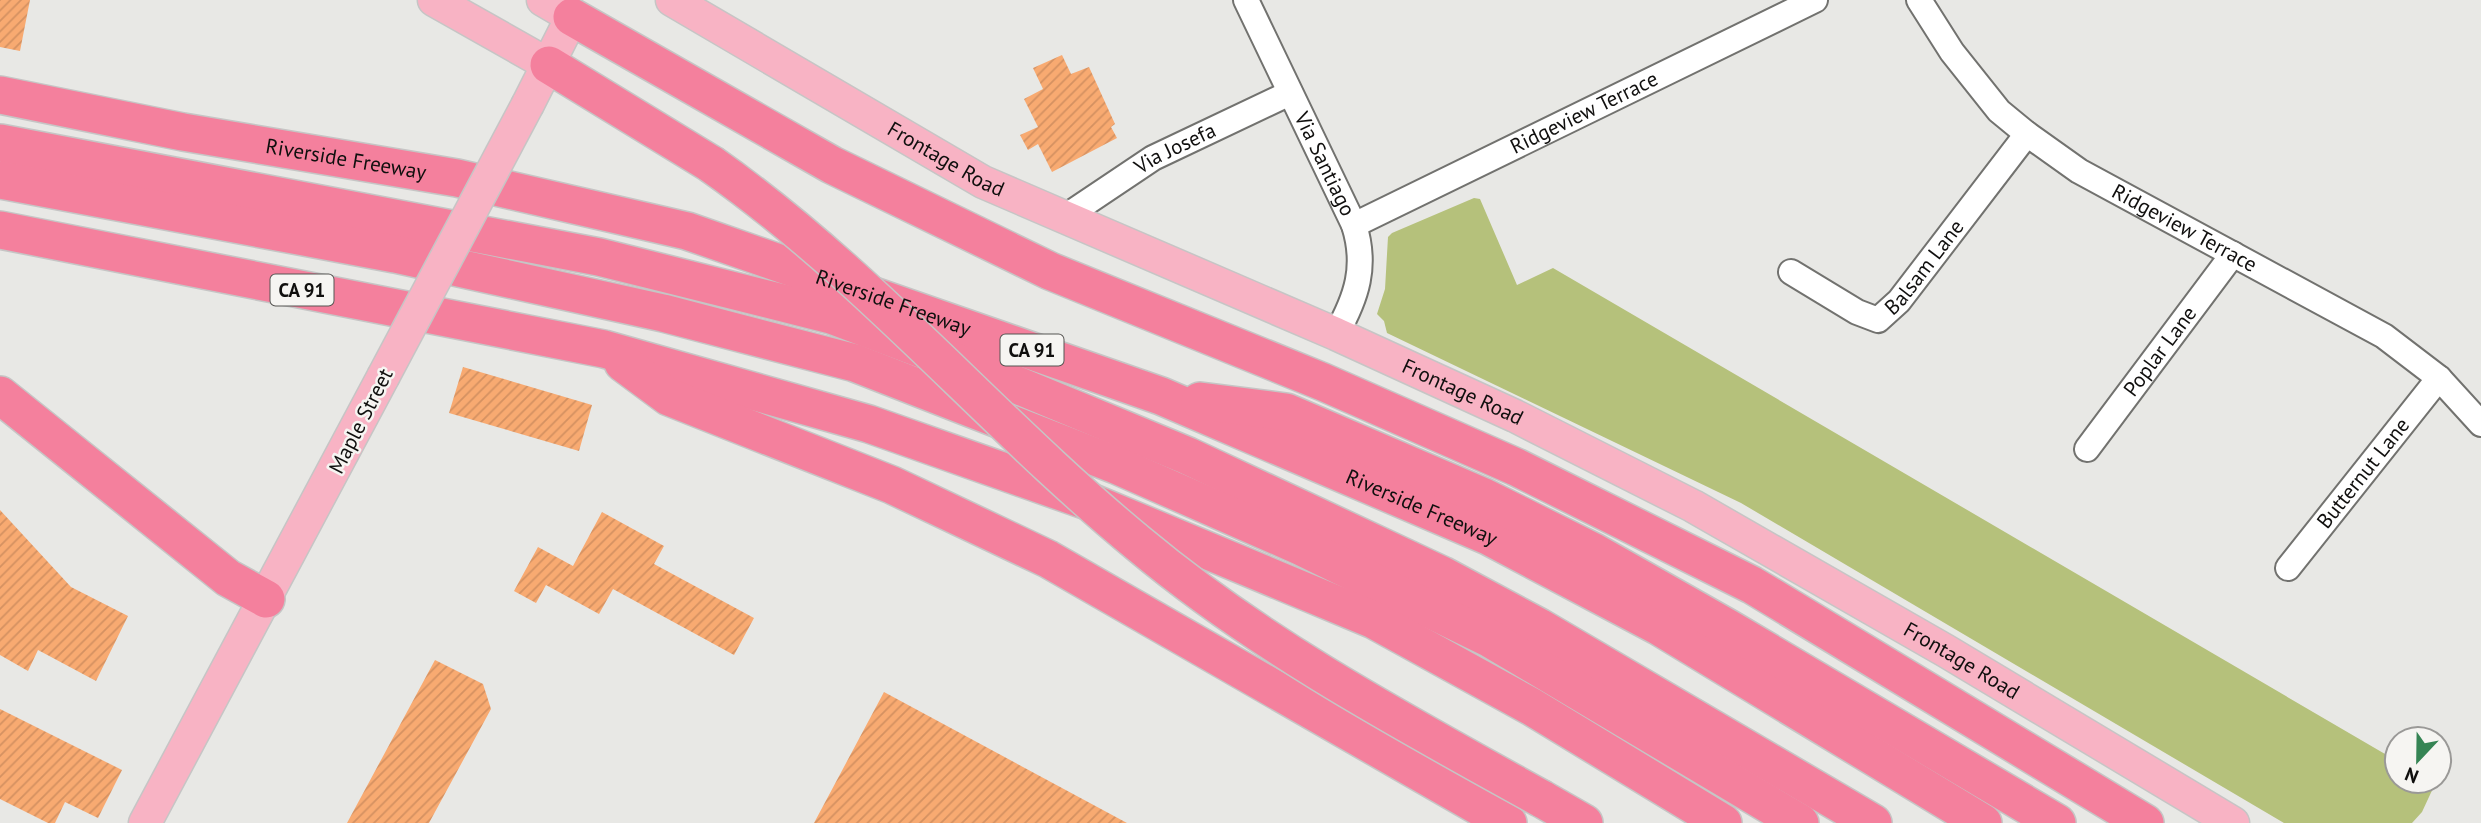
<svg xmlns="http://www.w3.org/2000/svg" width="2481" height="823" font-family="'PT Sans',sans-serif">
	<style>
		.green { fill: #b5c17b }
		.building { fill: url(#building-hatch) }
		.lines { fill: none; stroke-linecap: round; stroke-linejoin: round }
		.minor-casing { stroke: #72726f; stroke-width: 28 }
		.major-casing { stroke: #c6c5c5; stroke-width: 35 }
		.highway-casing { stroke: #c6c5c5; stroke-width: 40 }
		.minor { stroke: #fff; stroke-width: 24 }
		.major { stroke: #f8b3c4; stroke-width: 32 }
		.highway { stroke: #f4809d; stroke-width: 37 }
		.major-bridge-casing { stroke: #c6c5c5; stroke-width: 35; stroke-linecap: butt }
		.highway-bridge-casing { stroke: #c6c5c5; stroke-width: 40; stroke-linecap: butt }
		.major-bridge { stroke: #f8b3c4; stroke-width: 32 }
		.highway-bridge { stroke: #f4809d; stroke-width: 37 }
		.labels { text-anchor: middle; stroke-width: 5; stroke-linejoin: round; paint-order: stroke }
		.shield { fill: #f6f5f2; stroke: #555452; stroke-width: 2 }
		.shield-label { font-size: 19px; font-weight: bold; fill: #100f0e }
		.street-label { font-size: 21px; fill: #100f0e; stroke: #f6f5f2 }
	</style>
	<defs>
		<pattern id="building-hatch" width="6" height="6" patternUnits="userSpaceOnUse" patternTransform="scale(1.75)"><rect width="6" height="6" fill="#f8aa71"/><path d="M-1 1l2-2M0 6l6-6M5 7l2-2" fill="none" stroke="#d49161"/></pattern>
	</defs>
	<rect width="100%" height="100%" fill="#e8e8e5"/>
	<path class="green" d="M1474 198 1480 199 1517 285 1553 268 2397 761V781L2435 784 2422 812 2412 823H2284L1741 503 1387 333 1384 321 1377 314 1385 289 1388 237 1392 233Z"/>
	<path class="building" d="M0 0H30L20 51 0 47Z
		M1062 55 1071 74 1089 67 1115 124 1111 127 1117 138 1052 172 1038 144 1028 150 1020 135 1038 127 1024 99 1043 89 1033 68Z
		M463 367 592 405 579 451 449 413Z
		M0 510 71 587 128 616 96 681 38 650 28 671 0 655Z
		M602 512 664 546 654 564 754 618 734 655 613 589 599 614 546 585 536 603 514 591 538 547 573 566Z
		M435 660 483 684 491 709 429 823H347Z
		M884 692 1127 823H814Z
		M0 709 122 770 98 818 65 802 55 823H48L0 799Z"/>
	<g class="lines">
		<g class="minor-casing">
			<g id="minor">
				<path id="s1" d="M1246 0 1354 225C1367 266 1357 297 1336 334"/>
				<path id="s2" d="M1919 0 1952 52 1999 111 2027 134 2079 171 2384 336 2439 378 2481 424"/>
				<path id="s3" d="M1065 217 1153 158 1290 93"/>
				<path id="s4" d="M1354 225 1815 0"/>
				<path id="s5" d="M1791 272 1857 312 1878 320 1899 301 2027 134"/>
				<path id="s6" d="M2087 449 2233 254"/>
				<path id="s7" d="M2288 568 2439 378"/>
			</g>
		</g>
		<g class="major-casing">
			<g id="major">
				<path d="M434 0 549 65"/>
				<path id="s8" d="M672 0 983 182 1336 334 1515 416 1693 506 1946 651 2233 823"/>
				<path d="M528 104 572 17 543 0"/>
				<path d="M145 823 383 377"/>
			</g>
		</g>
		<g class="highway-casing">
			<g id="highway">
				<path d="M572 17 832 165 1050 271 1323 382 1516 467 1752 585 2145 823"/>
				<path d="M549 65 711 164"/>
				<path id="s9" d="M0 95 183 132 457 178 687 231 1161 396 1488 536 1658 626 1983 823"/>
				<path d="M0 143 599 257 831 315 1017 385 1188 456 1442 575 1539 627 1873 823"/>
				<path d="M0 180 395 254 663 313 855 363 1116 465 1302 547 1489 638 1800 823"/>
				<path d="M0 230 604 349 869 424 1093 503 1374 620 1532 707 1723 823"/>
				<path d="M623 363 669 397 892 485 1048 559 1508 823"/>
				<path d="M0 395 228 578 266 599"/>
				<path d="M1200 401 1286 412 1484 497 1594 552 1728 628 2057 823"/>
				<path d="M1542 799 1584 823"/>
			</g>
		</g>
		<use href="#minor" class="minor"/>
		<use href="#major" class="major"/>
		<use href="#highway" class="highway"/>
		<g class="major-bridge-casing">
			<path id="major-bridge" d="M383 377 528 104"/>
		</g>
		<g class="highway-bridge-casing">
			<path id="highway-bridge" d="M711 164C868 274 992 423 1139 544 1261 646 1403 722 1542 799"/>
		</g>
		<use href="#major-bridge" class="major-bridge"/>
		<use href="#highway-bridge" class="highway-bridge"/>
	</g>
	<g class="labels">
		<g class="shield">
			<rect x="270.5" y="274.5" width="63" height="31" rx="5"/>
			<rect x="1000.5" y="334.5" width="63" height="31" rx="5"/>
		</g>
		<g class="shield-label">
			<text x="302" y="297">CA 91</text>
			<text x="1032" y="357">CA 91</text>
		</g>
		<g class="street-label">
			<text dy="7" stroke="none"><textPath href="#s4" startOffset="256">Ridgeview Terrace</textPath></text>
			<text dy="7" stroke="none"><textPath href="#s3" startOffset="130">Via Josefa</textPath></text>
			<text dy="7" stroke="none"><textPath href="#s9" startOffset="352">Riverside Freeway</textPath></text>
			<text dy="7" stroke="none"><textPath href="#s8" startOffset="317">Frontage Road</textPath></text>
			<text dy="7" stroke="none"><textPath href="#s1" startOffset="182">Via Santiago</textPath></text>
			<text dy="7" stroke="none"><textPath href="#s2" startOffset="357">Ridgeview Terrace</textPath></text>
			<text dy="7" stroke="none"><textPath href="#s5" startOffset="170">Balsam Lane</textPath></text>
			<text dy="7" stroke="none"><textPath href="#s9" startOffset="919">Riverside Freeway</textPath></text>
			<text dy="7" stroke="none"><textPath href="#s6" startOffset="122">Poplar Lane</textPath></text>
			<text dy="7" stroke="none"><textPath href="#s8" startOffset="884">Frontage Road</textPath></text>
			<text transform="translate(361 421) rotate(-63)" y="7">Maple Street</text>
			<text dy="7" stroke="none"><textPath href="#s7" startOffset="121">Butternut Lane</textPath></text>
			<text dy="7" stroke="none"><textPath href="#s9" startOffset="1486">Riverside Freeway</textPath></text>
			<text dy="7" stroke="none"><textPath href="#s8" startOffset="1451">Frontage Road</textPath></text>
		</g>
	</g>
	<g transform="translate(2418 760) rotate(202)"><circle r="33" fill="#f6f5f2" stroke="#9a9997" stroke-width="2"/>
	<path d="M0-5L12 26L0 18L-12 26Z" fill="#358454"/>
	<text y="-10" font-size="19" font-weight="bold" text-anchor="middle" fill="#100f0e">N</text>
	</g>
</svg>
